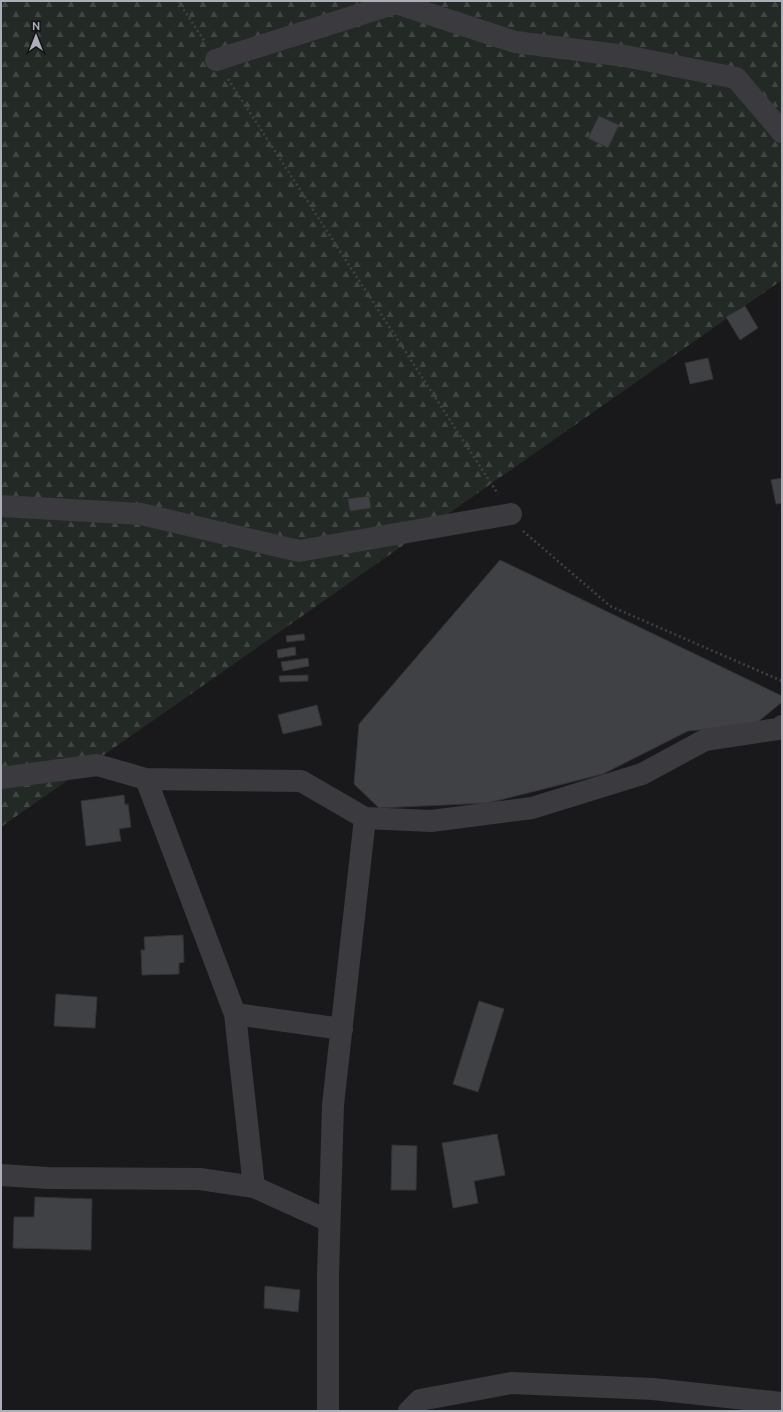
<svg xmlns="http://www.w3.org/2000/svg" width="783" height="1412" font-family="Ubuntu,sans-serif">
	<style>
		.forest { fill: url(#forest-firs) }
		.building { fill: #404144; stroke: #333336 }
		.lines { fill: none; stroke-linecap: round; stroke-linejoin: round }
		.path { stroke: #404146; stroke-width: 2.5; stroke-dasharray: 2 3; stroke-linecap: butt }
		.minor { stroke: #3a3a3f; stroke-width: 22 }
	</style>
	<defs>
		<pattern id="forest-firs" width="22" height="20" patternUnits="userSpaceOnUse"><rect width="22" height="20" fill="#232a25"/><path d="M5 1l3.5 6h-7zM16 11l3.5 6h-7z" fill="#404643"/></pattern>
	</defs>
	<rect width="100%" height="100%" fill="#19181a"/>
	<path class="forest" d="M1 1H782V280L1 827Z"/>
	<path class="building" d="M599 116 619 125 608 148 588 138Z
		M745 306 758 328 740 340 726 317Z
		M708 358 713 379 690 384 685 363Z
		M782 478V503L776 504 771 480Z
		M369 496 371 508 350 511 348 499Z
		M500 560 782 696V702L754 725 688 731 603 774 488 803 379 808 354 784 359 724Z
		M304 634 305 640 287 642 286 636Z
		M295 647 296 655 278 658 277 650Z
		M308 658 309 666 283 671 281 662Z
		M308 675V681L280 682 279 676Z
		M317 705 322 725 283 734 278 715Z
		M124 795 125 805 128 804 131 827 119 829 121 841 86 846 81 801Z
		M183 935 184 962 179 963V974L142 975 141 950H145L144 937Z
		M56 994 97 997 95 1028 54 1026Z
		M479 1001 504 1009 478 1092 453 1084Z
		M497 1134 505 1175 474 1181 478 1203 453 1208 442 1143Z
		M392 1145 417 1146 416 1190H391Z
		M35 1197 92 1199 91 1250 13 1248 14 1217H34Z
		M265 1286 300 1290 298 1312 264 1308Z"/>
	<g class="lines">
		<path class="path" d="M178 1 205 42
			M228 79 498 494
			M523 531 610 606 782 681"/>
		<path class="minor" d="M216 60 396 3 515 42 625 56 736 78 782 132
			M1 506 141 514 299 551 511 514
			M1 778 97 765 146 779 301 781 365 818
			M146 779 235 1014 342 1029
			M235 1014 254 1187
			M1 1175 47 1178 200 1179 254 1187 329 1221
			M328 1411V1276L333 1105 365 818 431 821 532 808 642 774 705 740 778 729 782 726
			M409 1411 420 1400 511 1383 653 1389 782 1403"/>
	</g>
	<rect width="783" height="1412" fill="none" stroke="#acaeb9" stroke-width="4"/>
	<g transform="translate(36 36)" stroke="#141315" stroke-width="3" paint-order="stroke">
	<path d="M0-3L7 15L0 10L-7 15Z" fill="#acaeb9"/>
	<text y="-6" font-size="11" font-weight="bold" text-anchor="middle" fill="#acaeb9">N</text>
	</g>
</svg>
